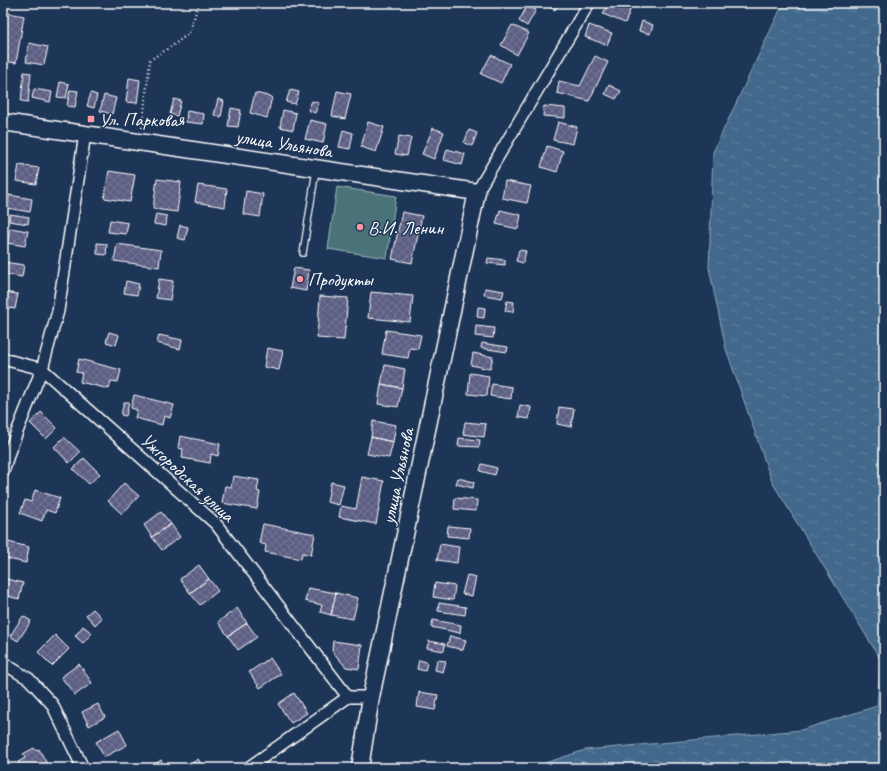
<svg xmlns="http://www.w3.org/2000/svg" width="887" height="771" font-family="Caveat,sans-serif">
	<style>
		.grass { fill: #4a7378; stroke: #a4b9bc }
		.water { fill: url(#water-ripples); stroke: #8ea5b9 }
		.building { fill: url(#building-cross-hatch); stroke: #fff }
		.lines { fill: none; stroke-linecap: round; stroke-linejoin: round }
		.lane-casing { stroke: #fff; stroke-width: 8 }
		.street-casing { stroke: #fff; stroke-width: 14 }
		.secondary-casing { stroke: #fff; stroke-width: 19 }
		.path { stroke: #fff; stroke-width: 2.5; stroke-dasharray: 1 3; stroke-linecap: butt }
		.lane { stroke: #1d3557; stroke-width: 5.5 }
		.street { stroke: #1d3557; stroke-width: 11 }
		.secondary { stroke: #1d3557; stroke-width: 16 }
		.poi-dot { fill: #ff9aa2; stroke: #1d3557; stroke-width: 1.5 }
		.labels { text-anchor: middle; stroke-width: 3; stroke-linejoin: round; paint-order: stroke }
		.poi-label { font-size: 19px; fill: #fff; stroke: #1d3557; text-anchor: start }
		.street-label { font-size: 19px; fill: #fff; stroke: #1d3557 }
	</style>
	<defs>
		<pattern id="water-ripples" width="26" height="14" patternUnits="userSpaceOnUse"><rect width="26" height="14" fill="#43698b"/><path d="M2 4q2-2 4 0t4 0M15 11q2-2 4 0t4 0" fill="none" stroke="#5f809c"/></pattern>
		<pattern id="building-cross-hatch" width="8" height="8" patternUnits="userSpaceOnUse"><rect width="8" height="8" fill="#5b5e83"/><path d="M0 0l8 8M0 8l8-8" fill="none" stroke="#747696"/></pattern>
	</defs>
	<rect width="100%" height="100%" fill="#1d3557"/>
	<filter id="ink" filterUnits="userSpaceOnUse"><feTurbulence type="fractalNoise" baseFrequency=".025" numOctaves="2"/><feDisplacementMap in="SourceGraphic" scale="8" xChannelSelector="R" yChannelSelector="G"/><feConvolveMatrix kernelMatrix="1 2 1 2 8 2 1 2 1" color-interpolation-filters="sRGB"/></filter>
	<g filter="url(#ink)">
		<path class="grass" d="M337 187 396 196 387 258 328 249Z"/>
		<path class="water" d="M786 3H884V768H530L585 750 801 730 877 706 881 660 772 482 726 349 709 268 713 152 780 10Z"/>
		<path class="building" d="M542 3H558L555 10Z
			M608 3H633L625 23 603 14Z
			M527 6 536 10 527 26 519 21Z
			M3 12 24 16 16 63 3 61Z
			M642 21 653 25 650 34 639 31Z
			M512 25 529 33 517 55 501 45Z
			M589 25 612 33 607 45 585 37Z
			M29 43 48 47 44 65 26 62Z
			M491 55 510 64 501 83 481 74Z
			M595 56 608 62 589 101 557 93 559 81 580 86Z
			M24 72 31 73 28 102 21 101Z
			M3 75 9 77 6 98H3Z
			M129 78 140 80 137 103 126 102Z
			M60 82 69 84 66 98 57 97Z
			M609 85 621 91 616 99 605 94Z
			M34 89 52 92 50 102 32 98Z
			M70 90 78 91 75 107 67 106Z
			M290 90 299 92 295 104 286 102Z
			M337 91 351 94 345 119 332 116Z
			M91 93 97 95 94 108 87 106Z
			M255 93 272 97 267 118 250 113Z
			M104 95 116 98 112 114 100 111Z
			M174 99 181 101 177 116 170 114Z
			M218 99 224 101 221 117 214 115Z
			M312 101 319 103 315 113 308 110Z
			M544 106 565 108V118L543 116Z
			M231 108 241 110 238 127 228 126Z
			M283 110 296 113 293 130 280 127Z
			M187 111 204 114 203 124 186 122Z
			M310 120 327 124 323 143 305 139Z
			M368 122 384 127 376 152 361 147Z
			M558 122 577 127 573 144 553 140Z
			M433 128 444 132 434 159 422 154Z
			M343 130 353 133 350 149 339 147Z
			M469 130 477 133 472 146 464 143Z
			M399 136 411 138 407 156 395 154Z
			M547 146 563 151 557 172 541 167Z
			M447 149 465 154 462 165 444 160Z
			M19 165 39 168 36 184 16 181Z
			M109 171 135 175 130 202 104 198Z
			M157 179 181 182 177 212 153 209Z
			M505 181 531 186 527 203 502 198Z
			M198 185 227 189 225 207 195 202Z
			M246 191 263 194 260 217 243 214Z
			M9 195 32 199 30 212 7 208Z
			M500 210 521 215 518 229 496 224Z
			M402 212 422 216 412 263 392 259Z
			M10 214 29 217 28 224 9 221Z
			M156 214 167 216 166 226 154 224Z
			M110 220 128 223 126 234 108 232Z
			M180 225 188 227 185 240 177 238Z
			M10 228 28 231 25 246 7 243Z
			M97 243 107 244 106 255 97 254Z
			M117 244 161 250 159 267 114 261Z
			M519 250 526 251 523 263 516 261Z
			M488 258 505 260V265L487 263Z
			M4 262 24 265 22 277 3 274Z
			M294 268 309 270 306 291 290 288Z
			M159 279 173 281 170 300 156 298Z
			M126 281 139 284 137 295 124 293Z
			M485 288 504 291 502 298 484 295Z
			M3 292 18 294 15 309 3 307Z
			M371 292 413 296 410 322 368 318Z
			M320 296 348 298 344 340 317 338Z
			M507 301 514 302 513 312 505 311Z
			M478 307 485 308 484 318 477 317Z
			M476 326 494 328 493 338 475 336Z
			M386 330 421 335 418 349 410 348 408 358 382 354Z
			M109 332 119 335 116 345 106 342Z
			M159 335 182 340 180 349 157 343Z
			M482 343 508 347 507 352 481 348Z
			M267 348 283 351 279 370 264 367Z
			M473 353 493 357 490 369 471 365Z
			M79 359 121 370 118 382 111 381 109 389 80 382 82 373 76 372Z
			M385 365 405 369 402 388 381 384Z
			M470 373 489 376 487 396 468 394Z
			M381 384 402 388 398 407 378 404Z
			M492 384 512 387 511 399 490 396Z
			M134 395 174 405 170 418 164 416 162 425 135 418 137 410 131 408Z
			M124 402H129L126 416 121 415Z
			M520 405 531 407 529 419 518 417Z
			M559 407 574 409 571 427 557 424Z
			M41 412 57 428 46 439 30 423Z
			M373 421 396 425 393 442 371 437Z
			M465 422 486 424 484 437 463 434Z
			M180 436 220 444 218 456 211 454 210 463 182 458 183 449 178 448Z
			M64 437 80 452 69 463 54 447Z
			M371 437 393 442 389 458 367 454Z
			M459 438 480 440 479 447 458 446Z
			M84 458 100 474 89 484 73 469Z
			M482 464 497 468 495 475 480 471Z
			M233 476 259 480 257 491 260 492 257 509 222 503 225 486 231 487Z
			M362 477 384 481 376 524 339 517 341 506 356 509Z
			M458 478 474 482 473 488 456 484Z
			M331 482 344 485 339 505 327 502Z
			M124 483 139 496 122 514 108 501Z
			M35 490 60 498 55 513 46 510 42 521 20 513 25 500 31 502Z
			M455 498 477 500 476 511 454 509Z
			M161 512 171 524 152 537 144 525Z
			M171 524 180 537 162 550 152 537Z
			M263 524 315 534 311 555 302 553 301 559 265 552 266 545 259 543Z
			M448 526 470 528 469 538 447 536Z
			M8 542 29 547 26 563 4 558Z
			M440 544 459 547 457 563 437 560Z
			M199 565 209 579 190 593 180 579Z
			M467 575 476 577 472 596 462 594Z
			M3 578 23 583 19 599 3 595Z
			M209 579 218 591 200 605 190 593Z
			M435 583 455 586 453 600 433 597Z
			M308 588 336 593 331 615 320 612 322 605 305 601Z
			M336 593 358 598 353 619 331 615Z
			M439 603 466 607 465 615 438 611Z
			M237 608 247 623 228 636 218 622Z
			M93 609 102 618 95 625 86 615Z
			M23 616 31 621 18 641 10 636Z
			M433 620 461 625 460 633 431 627Z
			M247 623 257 637 238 650 228 636Z
			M83 626 92 633 83 643 75 636Z
			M55 635 69 649 52 666 38 652Z
			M450 636 466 640 463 650 447 646Z
			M333 641 362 645 359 669 346 667 332 651Z
			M429 641 445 644 444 651 427 648Z
			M270 658 281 674 260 688 249 672Z
			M419 660 427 662 425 671 417 669Z
			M437 660 446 661 443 672 435 670Z
			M79 664 92 683 75 695 61 677Z
			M419 692 438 695 435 710 417 707Z
			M294 693 307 713 291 723 278 704Z
			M98 704 105 717 89 726 82 712Z
			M119 729 127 745 104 757 96 742Z
			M34 748 36 751 39 749 49 768H21L18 762 25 758 23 754Z
			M198 759 204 768H185Z
			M161 760 166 768H152L151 767Z"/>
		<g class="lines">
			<g class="lane-casing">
				<path id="lane" d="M303 253 316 170"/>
			</g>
			<g class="street-casing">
				<path id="street" d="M477 192 589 3
					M3 359 42 369 216 524 348 697
					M3 472 9 452 42 369 58 311 85 134
					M3 663 29 679 52 704 83 768
					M248 768 348 697H371"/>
			</g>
			<g class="secondary-casing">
				<path id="secondary" d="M3 122 477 192 371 697 360 768"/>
			</g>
			<path class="path" d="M142 128 150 60 175 44 189 33 199 3"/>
			<use href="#lane" class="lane"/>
			<use href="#street" class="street"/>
			<use href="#secondary" class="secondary"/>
		</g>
	</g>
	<g class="poi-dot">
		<rect x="87" y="115" width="8" height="8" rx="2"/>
		<circle cx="360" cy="227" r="4"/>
		<circle cx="300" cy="279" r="4"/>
	</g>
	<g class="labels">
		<g class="poi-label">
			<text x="99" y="126">Ул. Парковая</text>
			<text x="368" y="234">В.И. Ленин</text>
			<text x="308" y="286">Продукты</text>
		</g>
		<g class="street-label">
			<text transform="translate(284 143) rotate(9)" y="7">улица Ульянова</text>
			<text transform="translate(397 476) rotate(-78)" y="7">улица Ульянова</text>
			<text transform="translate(188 477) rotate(43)" y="7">Ужгородская улица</text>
		</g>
	</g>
	<rect width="887" height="771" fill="none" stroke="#1d3557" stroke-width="16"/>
	<rect x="8" y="8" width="871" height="755" fill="none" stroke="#fff" stroke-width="1.5" filter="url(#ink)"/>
</svg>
